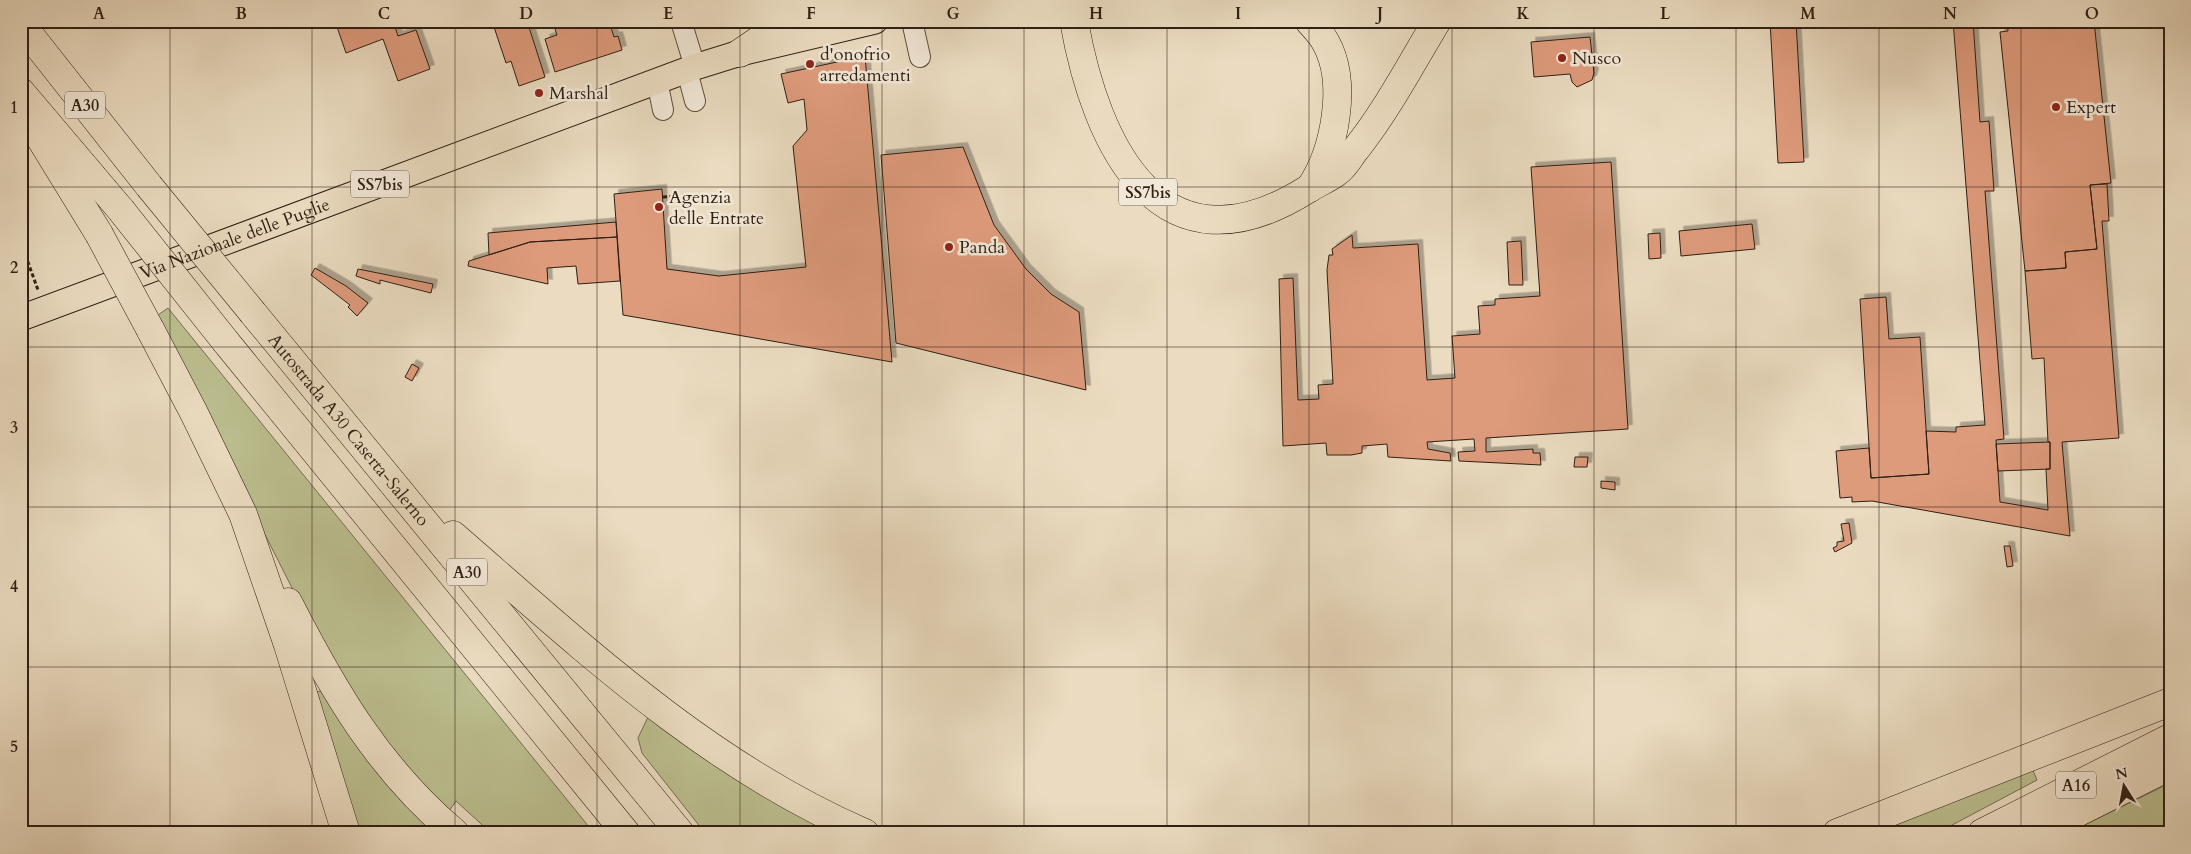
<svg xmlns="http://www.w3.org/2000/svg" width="2191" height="854" font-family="Cardo,serif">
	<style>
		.green { fill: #bcbf90; stroke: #766f52 }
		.building { fill: #de9b7b; stroke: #2f1f14; filter: url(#shadow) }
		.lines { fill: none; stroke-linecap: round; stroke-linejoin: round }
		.minor-casing { stroke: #5e4e3f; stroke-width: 22 }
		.major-casing { stroke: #2f1f14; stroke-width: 27 }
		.highway-casing { stroke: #2f1f14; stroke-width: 29 }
		.path { stroke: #2f1f14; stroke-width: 3; stroke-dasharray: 4 2.5; stroke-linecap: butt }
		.minor { stroke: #f2e8d7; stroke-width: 20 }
		.major { stroke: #ebdcc1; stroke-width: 25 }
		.highway { stroke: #ebdcc1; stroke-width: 28 }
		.highway-bridge-casing { stroke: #2f1f14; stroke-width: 29; stroke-linecap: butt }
		.highway-bridge { stroke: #ebdcc1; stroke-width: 28 }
		.grid { fill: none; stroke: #2f1f14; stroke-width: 1; stroke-opacity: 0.55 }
		.poi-dot { fill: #8f2418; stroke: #f2e8d7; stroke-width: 2 }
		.labels { text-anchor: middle; stroke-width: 5; stroke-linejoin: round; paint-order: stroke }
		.shield { fill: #f2e8d7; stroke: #6a5b4e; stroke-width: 1 }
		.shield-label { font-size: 16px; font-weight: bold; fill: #2f1f14 }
		.poi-label { font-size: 18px; fill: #2f1f14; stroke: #f2e8d7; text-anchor: start }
		.street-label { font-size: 18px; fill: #2f1f14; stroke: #f2e8d7 }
		.neatline { fill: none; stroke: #2f1f14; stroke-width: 2 }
		.grid-label { font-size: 16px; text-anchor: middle; font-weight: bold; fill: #2f1f14 }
	</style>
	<defs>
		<filter id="shadow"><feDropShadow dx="4.5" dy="-4.5" stdDeviation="0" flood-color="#0004"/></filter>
	</defs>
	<rect width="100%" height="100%" fill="#ebdcc1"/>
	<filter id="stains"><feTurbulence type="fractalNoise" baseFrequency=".004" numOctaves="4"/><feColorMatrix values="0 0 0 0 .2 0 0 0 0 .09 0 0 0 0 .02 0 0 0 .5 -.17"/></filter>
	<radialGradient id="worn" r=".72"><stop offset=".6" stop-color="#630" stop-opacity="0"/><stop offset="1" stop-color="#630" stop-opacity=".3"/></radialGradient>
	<path class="green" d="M168 308 594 833H491L456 801 447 814 416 784 333 669 155 317Z
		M321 691 347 729 441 833H348L314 692Z
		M648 717 839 833H705L642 753 638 738Z
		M2032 768 2037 780 1937 833H1861Z
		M2170 783V833H2068Z"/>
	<path class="building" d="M335 21H393L398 36 416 30 430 69 398 81 383 39 346 53Z
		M492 21H527L545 77 519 86 511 61 506 63Z
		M577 21H609L614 37 618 36 622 50 555 72 545 39 557 35 555 29Z
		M1770 21H1796L1804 162 1778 163Z
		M1953 21H1973L1980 122 1989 121 1994 191H1985L2004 439 1996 440 2000 502 2048 510 2046 469H2050V442H2048L2044 358 2032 359 2025 271 2066 268 2065 252 2097 249 2090 185 2107 184 2109 221H2102L2119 438 2062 442 2070 536 1872 501 1852 502V497L1840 498 1836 451 1869 448 1871 478 1929 474 1926 431 1956 432V427L1985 425Z
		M2007 21H2046V25L2094 21 2111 183 2090 185 2097 249 2065 252 2066 268 2025 271 2000 32 2008 31Z
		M1590 37 1594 73 1592 80 1577 87 1572 82 1570 74 1534 77 1531 42Z
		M865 56 892 362 623 315 614 194 662 189 667 269 719 276 806 267 793 146 807 130 804 99 788 103 781 74Z
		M963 147 994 225 1026 269 1051 294 1079 312 1086 390 896 343 881 155Z
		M1611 162 1628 429 1486 438V452L1533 449V453H1540L1541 465 1459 461 1458 452 1475 451 1474 439 1427 442 1428 449 1450 453 1451 461 1388 457 1387 444 1362 446V453L1351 455H1327L1326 443 1283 446 1279 279 1293 278 1298 400 1319 399 1318 385 1333 384 1327 270 1329 255H1333L1332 249 1352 235 1353 248 1418 244 1427 380 1455 378 1452 336 1480 334 1478 306 1495 305V299L1540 296 1531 167Z
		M616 222 617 237 530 242 489 255 488 233Z
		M1752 224 1755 249 1681 256 1679 231Z
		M1660 233 1661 258 1649 259 1648 234Z
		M617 237 620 281 578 284 576 266 547 268 548 284 468 266 469 261 530 242Z
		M1521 241 1523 285H1509L1507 242Z
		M315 268 346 286 368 303 357 316 348 307 350 305 311 275Z
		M358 269 433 284 431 293 380 280V284L356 276Z
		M1886 297 1889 339 1920 337 1929 474 1871 478 1860 299Z
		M412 364 419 368 412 381 405 377Z
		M2050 442V469L1998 471 1996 444Z
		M1575 457H1588L1587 467H1574Z
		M1601 481 1615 482V490L1601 488Z
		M1849 523 1852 543 1835 552 1833 548 1837 546V542L1844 541 1841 524Z
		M2004 546H2010L2013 566 2007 567Z"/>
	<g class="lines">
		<g class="minor-casing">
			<path id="minor" d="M681 21 695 67
				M912 21 920 57
				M687 71 695 101
				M657 81 663 110"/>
		</g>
		<g class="major-casing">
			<g id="major">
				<path id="s1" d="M21 318 695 67 740 53 875 21"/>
			</g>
		</g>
		<g class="highway-casing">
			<g id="highway">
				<path d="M1074 21C1096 147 1161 282 1308 189 1317 183 1328 179 1337 172 1345 167 1350 156 1356 149 1387 110 1411 64 1437 21"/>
				<path d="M1309 21C1315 28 1322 35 1326 43 1348 83 1335 151 1310 188"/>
				<path d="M21 24 149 186"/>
				<path d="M740 53 787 21"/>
				<path d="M21 92 121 210"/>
				<path d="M34 128 99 234"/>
				<path id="s2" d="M253 313 680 833"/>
				<path d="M150 329 194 413 243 514 288 645 346 833"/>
				<path d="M226 342 626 833"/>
				<path d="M453 535C581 646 707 765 865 833"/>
				<path d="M288 602C333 690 378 768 455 833"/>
				<path d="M1837 833 2170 702"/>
				<path d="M1982 833 2170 738"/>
				<path d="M2037 833 2170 766"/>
			</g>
		</g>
		<path class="path" d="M663 197 686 195
			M21 243 38 290"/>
		<use href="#minor" class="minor"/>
		<use href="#major" class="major"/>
		<use href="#highway" class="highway"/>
		<g class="highway-bridge-casing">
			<path id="highway-bridge" d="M149 186 253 313
				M121 210 226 342
				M99 234 150 329"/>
		</g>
		<use href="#highway-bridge" class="highway-bridge"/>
	</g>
	<path class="grid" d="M170 21V833M312 21V833M455 21V833M597 21V833M740 21V833M882 21V833M1024 21V833M1167 21V833M1309 21V833M1452 21V833M1594 21V833M1736 21V833M1879 21V833M2021 21V833M21 187H2170M21 347H2170M21 507H2170M21 667H2170"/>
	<g class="poi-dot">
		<circle cx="1562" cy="58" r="5"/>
		<circle cx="810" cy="64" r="5"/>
		<circle cx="539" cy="93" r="5"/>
		<circle cx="2056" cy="107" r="5"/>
		<circle cx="659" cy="207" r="5"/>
		<circle cx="949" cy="247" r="5"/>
	</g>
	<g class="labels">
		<g class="shield">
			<rect x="65" y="91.5" width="40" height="27" rx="4"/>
			<rect x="351" y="170.5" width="58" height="27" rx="4"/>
			<rect x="1119" y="178.5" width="58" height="27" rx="4"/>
			<rect x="447" y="558.5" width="40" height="27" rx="4"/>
			<rect x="2056" y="771.5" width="40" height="27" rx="4"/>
		</g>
		<g class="shield-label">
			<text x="85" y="111">A30</text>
			<text x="380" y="190">SS7bis</text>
			<text x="1148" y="198">SS7bis</text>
			<text x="467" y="578">A30</text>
			<text x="2076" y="791">A16</text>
		</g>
		<g class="poi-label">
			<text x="820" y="60">d'onofrio<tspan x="820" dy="21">arredamenti</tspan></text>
			<text x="1572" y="64">Nusco</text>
			<text x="549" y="99">Marshal</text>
			<text x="2066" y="113">Expert</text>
			<text x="669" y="203">Agenzia<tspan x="669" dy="21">delle Entrate</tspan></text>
			<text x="959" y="253">Panda</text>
		</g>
		<g class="street-label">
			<text dy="6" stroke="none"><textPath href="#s1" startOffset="228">Via Nazionale delle Puglie</textPath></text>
			<text dy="6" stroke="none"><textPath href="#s2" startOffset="151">Autostrada A30 Caserta-Salerno</textPath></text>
		</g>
	</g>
	<rect width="2191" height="854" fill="none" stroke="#ebdcc1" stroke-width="55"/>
	<g transform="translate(2124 786) rotate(349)" stroke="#f2e8d7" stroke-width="4" paint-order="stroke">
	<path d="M0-4L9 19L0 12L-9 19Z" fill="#2f1f14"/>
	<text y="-8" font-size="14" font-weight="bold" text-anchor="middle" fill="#2f1f14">N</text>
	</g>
	<rect x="28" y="28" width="2136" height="798" class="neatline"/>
	<g class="grid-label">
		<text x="99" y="19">A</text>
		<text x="241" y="19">B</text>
		<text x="384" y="19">C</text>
		<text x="526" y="19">D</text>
		<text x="668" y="19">E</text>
		<text x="811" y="19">F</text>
		<text x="953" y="19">G</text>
		<text x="1096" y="19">H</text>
		<text x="1238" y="19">I</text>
		<text x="1380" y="19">J</text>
		<text x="1523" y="19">K</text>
		<text x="1665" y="19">L</text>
		<text x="1808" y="19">M</text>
		<text x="1950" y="19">N</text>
		<text x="2092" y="19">O</text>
		<text x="14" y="113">1</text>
		<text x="14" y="273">2</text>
		<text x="14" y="433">3</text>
		<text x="14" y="592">4</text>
		<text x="14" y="752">5</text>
	</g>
	<rect width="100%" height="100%" filter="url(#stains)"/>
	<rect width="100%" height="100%" fill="url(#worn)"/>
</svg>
